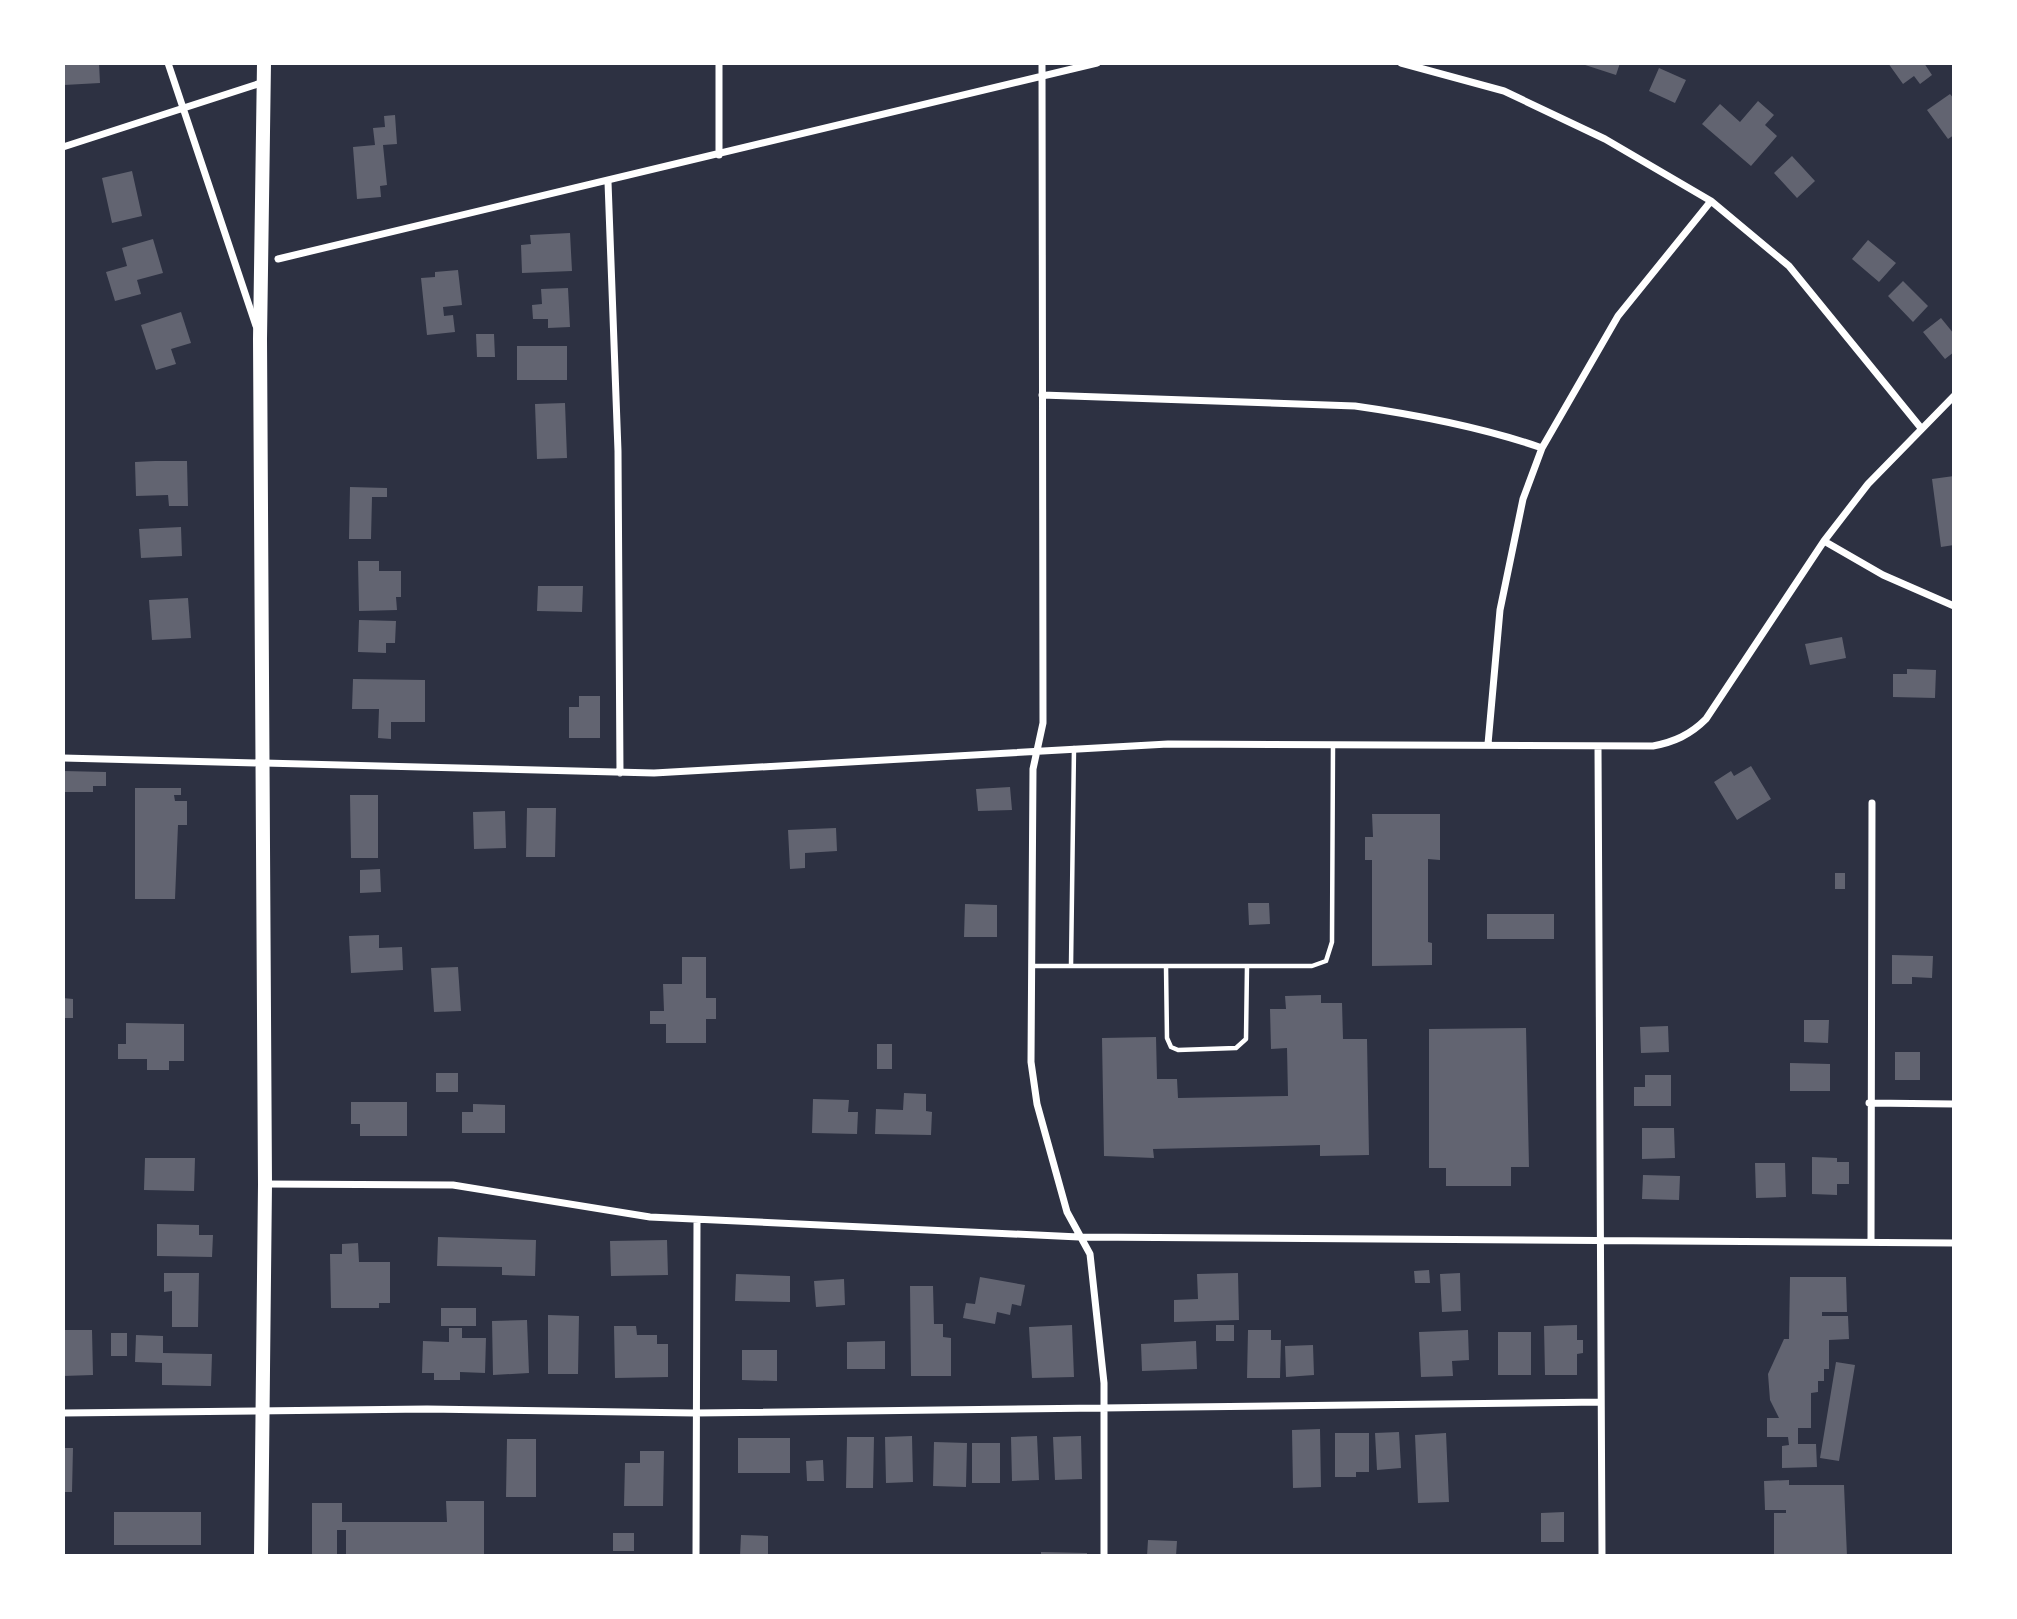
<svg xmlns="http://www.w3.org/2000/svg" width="2017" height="1619" font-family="'PT Sans Narrow',sans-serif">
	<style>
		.building { fill: #626471 }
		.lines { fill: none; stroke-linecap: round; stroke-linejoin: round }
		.service { stroke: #fff; stroke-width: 4.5 }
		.minor { stroke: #fff; stroke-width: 7 }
		.secondary { stroke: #fff; stroke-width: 14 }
	</style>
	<rect width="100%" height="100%" fill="#2d3142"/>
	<path class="building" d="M63 63H99L100 83 64 85Z
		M1579 63H1620L1616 75Z
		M1888 63H1924L1932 75 1920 84 1914 76 1903 84Z
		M1659 68 1686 80 1675 103 1649 91Z
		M1950 94 1954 99V135L1948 139 1927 110Z
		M1758 101 1774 115 1765 125 1777 136 1751 166 1702 124 1720 104 1740 122Z
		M395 115 397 144 383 145 387 185 380 186 381 197 357 199 353 147 375 145 373 128 385 127 384 116Z
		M1792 156 1815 181 1797 198 1774 173Z
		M132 171 142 216 112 223 102 178Z
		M570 233 572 271 522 273 521 245 531 244 530 235Z
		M153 239 163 273 137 280 141 294 115 301 106 272 127 266 122 248Z
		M1868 240 1896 263 1879 282 1852 259Z
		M458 270 462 305 443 307 444 316 453 315 455 332 427 335 421 278 435 277V272Z
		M1903 281 1928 306 1913 322 1888 296Z
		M568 288 570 327 548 328V319H533L532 305 542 304 541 289Z
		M181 312 191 343 171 349 176 364 156 370 141 325Z
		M1941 318 1954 334V352L1945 359 1923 332Z
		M476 334H494L495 357H477Z
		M517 346H567V380H517Z
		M565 403 567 458 537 459 535 404Z
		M155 461H187L188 506H169L168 495 136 496 135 462Z
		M1954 476V545L1941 547 1932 479Z
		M350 487 387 488V497H372L371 539H349Z
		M181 527 182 556 141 558 139 529Z
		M358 561H379V571H401V597H396L397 610 359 611Z
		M538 586H583L582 612 537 611Z
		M188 598 191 638 152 640 149 600Z
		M359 620 396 621 395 643H386V653L358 652Z
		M1842 637 1846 658 1810 665 1805 644Z
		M1907 669 1936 670 1935 698 1893 697V674H1907Z
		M353 679 425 680V722H391V739L378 738 379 709H352Z
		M579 696H600V738H569V707H579Z
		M1751 766 1771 799 1737 820 1714 782 1731 771 1734 776Z
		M63 771 106 772V786H93V792H63Z
		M1010 787 1012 810 978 811 976 789Z
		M135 788H181V795H174L175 801H187V825H178L175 899H135Z
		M350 795H378V858H351Z
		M527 808H556L555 857H526Z
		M505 811 506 848 474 849 473 812Z
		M1372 814H1440V860L1428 859V942L1432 943V965L1372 966V860H1365V837H1373Z
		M836 828 837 851 805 853V868L790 869 788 830Z
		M380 869 381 892 360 893V870Z
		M1835 873H1845V889H1835Z
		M1248 903H1269L1270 924 1249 925Z
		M965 904 997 905V937H964Z
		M1487 914H1554V939H1487Z
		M379 935V948L402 947 403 970 351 973 349 936Z
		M1892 955 1933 956 1932 978 1912 977V984H1892Z
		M682 957H706V998H716V1019H706V1043H666V1024H650V1011H664L663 984H682Z
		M458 967 461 1011 434 1012 431 968Z
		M1321 995V1003H1342L1343 1039H1367L1369 1155 1320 1156V1145L1153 1149 1154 1158 1104 1156 1102 1038 1156 1037 1157 1079H1177L1178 1098 1288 1096 1287 1048 1271 1049 1270 1009H1286L1285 996Z
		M63 998 73 999V1018H63Z
		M1804 1020H1829L1828 1043 1804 1042Z
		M126 1023 184 1024V1061H169V1070H147V1059H118V1044H126Z
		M1668 1026 1669 1052 1641 1053 1640 1027Z
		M1526 1028 1529 1167H1511V1186H1446V1168H1429V1029Z
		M877 1044H892V1069H877Z
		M1895 1052H1920V1080H1895Z
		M1790 1063 1830 1064V1091H1790Z
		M436 1073H458V1092H436Z
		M1645 1075H1671V1106H1634V1087H1645Z
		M904 1093 926 1094V1111L932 1112 931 1135 875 1134 876 1109 903 1110Z
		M813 1099 849 1100 848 1112H858L857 1134 812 1133Z
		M351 1102H407V1136H360V1124H351Z
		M473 1104 505 1105V1133H462V1112H473Z
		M1642 1128H1674L1675 1158 1642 1159Z
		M1812 1157 1837 1158V1162H1849V1184H1837V1195L1812 1194Z
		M145 1158H195L194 1191 144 1190Z
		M1755 1163H1785L1786 1197 1756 1198Z
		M1643 1175 1680 1176 1679 1200 1642 1199Z
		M157 1224 199 1225V1235H213L212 1257 157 1256Z
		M438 1237 536 1240 535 1276 502 1275V1267L437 1266Z
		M667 1240 668 1275 611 1276 610 1241Z
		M358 1243 359 1262H390V1303H379V1308H331L330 1254H342V1244Z
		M1429 1270 1430 1283H1415L1414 1271Z
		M164 1273H199L198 1327H172V1291L164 1292Z
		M1238 1273 1239 1320 1174 1322V1300L1198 1299 1197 1274Z
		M1460 1273 1461 1311 1442 1312 1440 1274Z
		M736 1274 790 1276V1302L735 1301Z
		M980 1277 1025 1285 1021 1306 1012 1304 1010 1315 997 1312 995 1324 963 1318 966 1303 975 1304Z
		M1790 1277H1846L1847 1312H1822V1316H1848L1849 1339 1829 1340V1369H1824V1381H1818V1392L1811 1393V1428H1798V1444H1816L1817 1467 1782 1468V1446L1789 1445 1788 1437H1767V1418H1779L1770 1400 1768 1374 1784 1339H1789Z
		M844 1279 845 1305 816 1307 814 1281Z
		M910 1286H933L934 1324H943V1337L951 1338V1376H911Z
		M441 1308H476V1326H441Z
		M548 1315 579 1316 578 1374H548Z
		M527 1320 529 1373 493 1375 492 1321Z
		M1072 1325 1074 1377 1032 1378 1029 1327Z
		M1216 1325H1234V1341H1216Z
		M1577 1325V1340H1583V1353L1577 1354V1375H1545L1544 1326Z
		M614 1326H636L637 1335H657V1344H668V1377L615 1378Z
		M449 1328H462V1338H486L485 1373 460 1372V1380H434V1373H422L423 1341 449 1342Z
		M63 1330H92L93 1375 63 1376Z
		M1248 1330H1271V1340H1281L1280 1378H1247Z
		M1468 1330 1469 1360 1452 1361 1453 1376 1421 1377 1419 1332Z
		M1498 1332H1531V1375H1498Z
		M111 1333H127V1356H111Z
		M136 1335 163 1336V1353L212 1354 211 1386 162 1385V1363L135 1362Z
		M885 1341V1369H847V1342Z
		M1196 1341 1197 1369 1142 1371 1141 1344Z
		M1313 1345 1314 1375 1286 1377 1285 1346Z
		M742 1350H777V1381L742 1380Z
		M1836 1362 1855 1365 1839 1461 1820 1458Z
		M1320 1429 1321 1487 1293 1488 1292 1430Z
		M1399 1432 1401 1468 1377 1470 1375 1433Z
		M1335 1433H1369V1472H1356V1477H1335Z
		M1446 1433 1449 1502 1418 1503 1415 1435Z
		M912 1436 913 1482 886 1483 885 1437Z
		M1037 1436 1039 1480 1012 1481 1011 1437Z
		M1081 1436 1082 1479 1055 1480 1053 1437Z
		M847 1437H874L873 1488H846Z
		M738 1438H790V1473H738Z
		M507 1439H536V1497H506Z
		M934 1442 967 1443 966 1487 933 1486Z
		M972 1443H1000V1483H972Z
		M63 1448H73L72 1492H63Z
		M640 1451H664L663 1506H624L625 1463H640Z
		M823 1460 824 1481H807L806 1461Z
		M1789 1480V1485H1844L1847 1556 1774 1555V1513H1786V1510H1765L1764 1481Z
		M446 1501H484V1554L346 1555V1530H337V1554H312V1503H342V1522H447Z
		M114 1512H201V1545H114Z
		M1564 1512V1542H1541V1513Z
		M613 1533H634V1551H613Z
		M741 1535 768 1536V1556H740Z
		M1148 1540 1177 1541 1176 1556H1147Z
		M1041 1552 1087 1553V1556H1041Z"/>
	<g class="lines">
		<path class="service" d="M1032 966H1312L1326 961 1332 942 1333 745
			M1071 966 1074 748
			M1166 966 1167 1038 1171 1047 1178 1050 1236 1048 1246 1039 1247 966"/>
		<path class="minor" d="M168 63 256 326
			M719 63V155
			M1042 63 1043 723 1033 769 1031 1062 1037 1104 1067 1212 1090 1254 1104 1383V1556
			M1401 63 1504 91 1605 139 1711 201 1789 266 1921 428
			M63 147 264 82
			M608 182 618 451 620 773
			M278 259 1097 63
			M1042 395 1355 406C1418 415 1482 427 1542 448
			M1824 541 1883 575 1954 606
			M1488 744 1500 610 1523 499 1542 448 1618 316 1711 201
			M1598 746 1602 1556
			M63 758 654 773 1168 744 1653 746C1674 742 1690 735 1706 719L1824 541 1868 484 1954 396
			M1869 1103 1954 1104
			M265 1184 453 1185 650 1217 1079 1237 1954 1243
			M1871 1242 1872 803
			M63 1413 427 1409 695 1413 1601 1402
			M696 1556 697 1220"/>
		<path class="secondary" d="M261 1556 265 1184 260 339 264 63"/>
	</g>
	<rect width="2017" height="1619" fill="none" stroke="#ffffff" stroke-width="130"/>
</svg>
